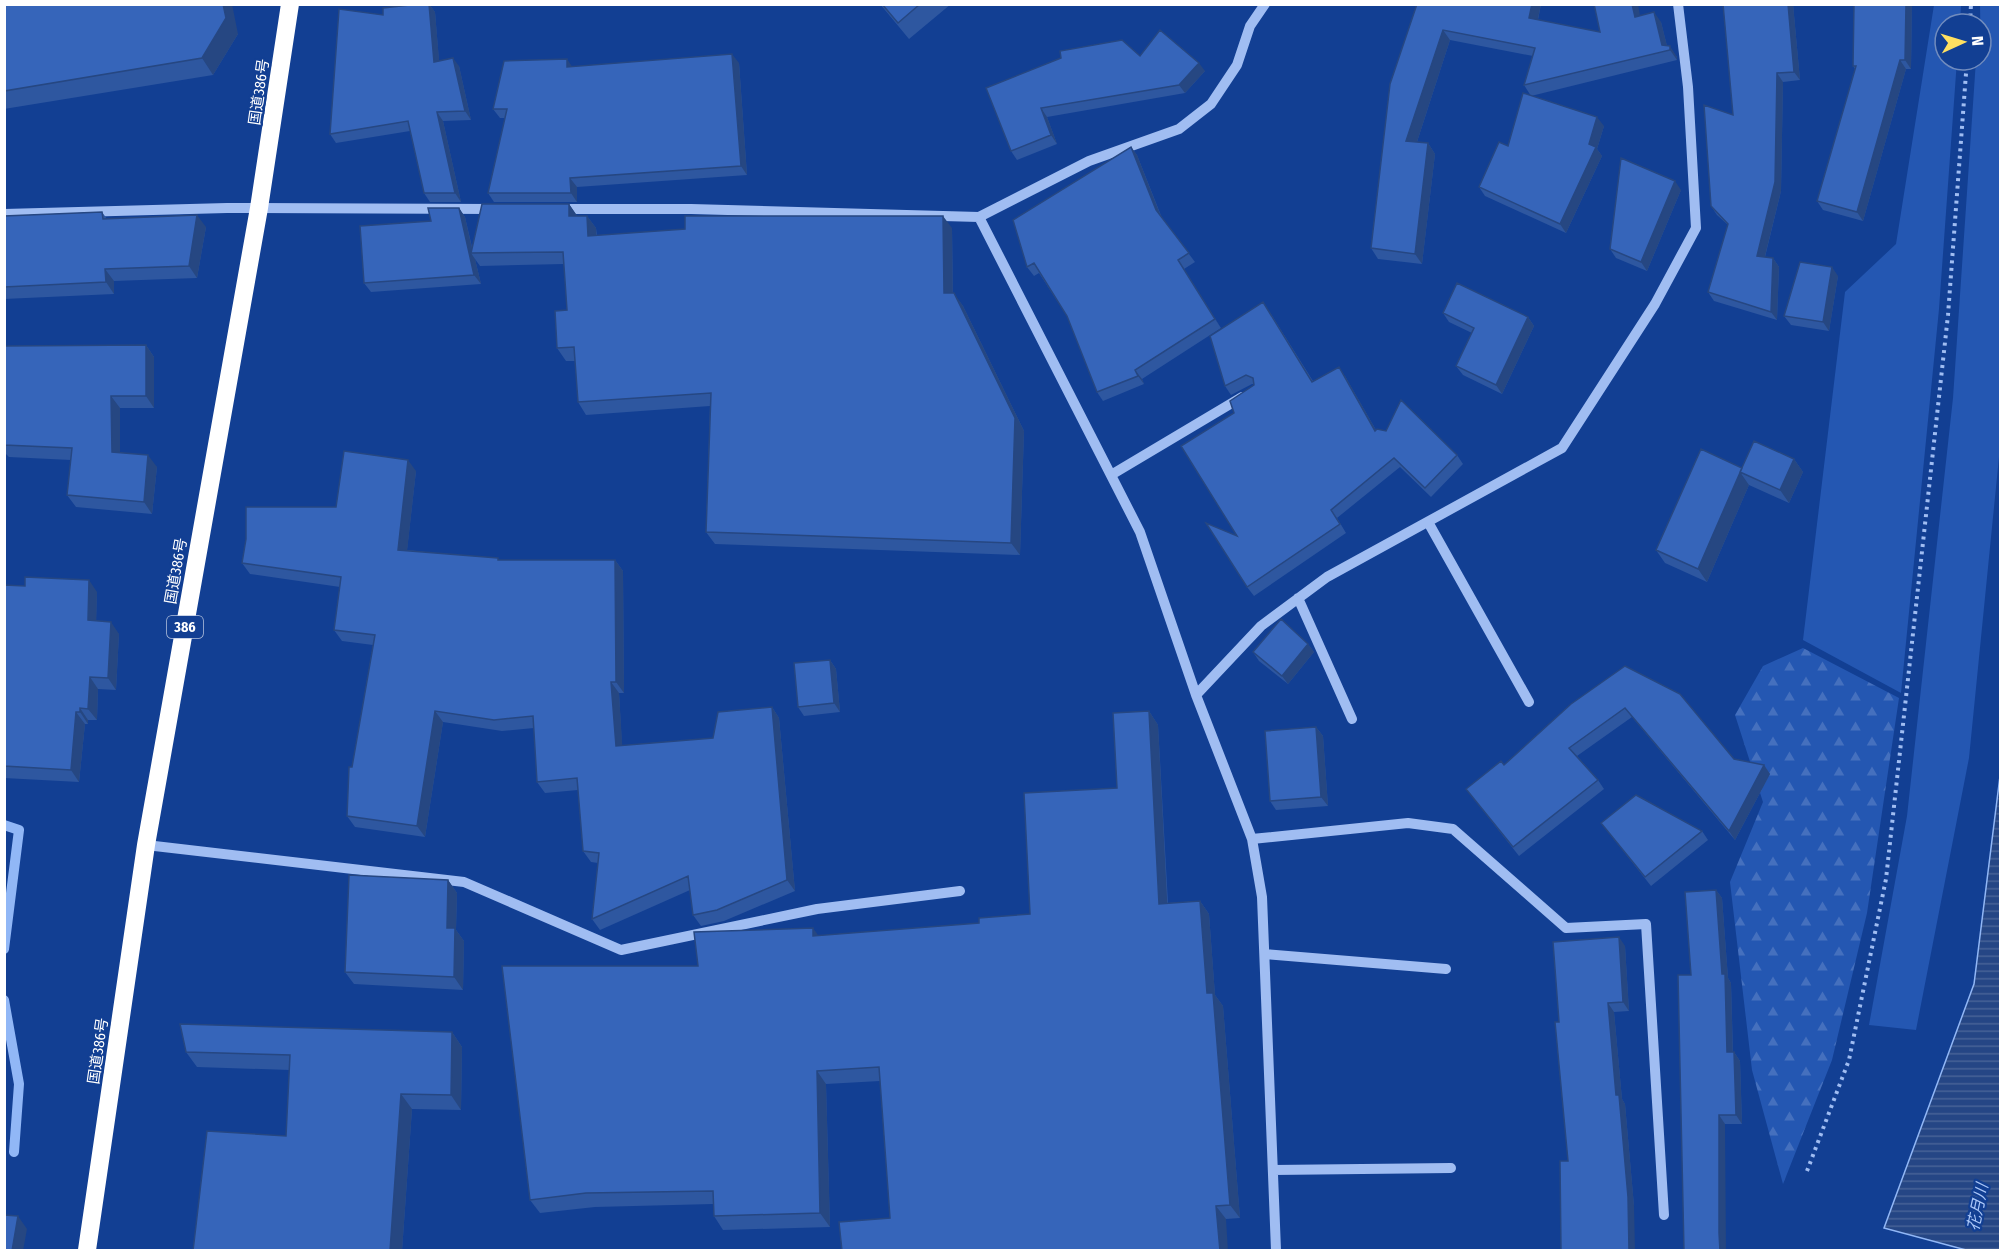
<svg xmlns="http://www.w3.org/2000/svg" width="2005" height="1255" font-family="'Fira Sans Condensed','Noto Sans JP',sans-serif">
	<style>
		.grass { fill: #2457b2 }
		.forest { fill: url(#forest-firs) }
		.water { fill: url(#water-rules); stroke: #91b7f6; stroke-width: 1.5 }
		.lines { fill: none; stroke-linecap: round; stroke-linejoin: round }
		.stream { stroke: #91b7f6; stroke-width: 10 }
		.path { stroke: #a0bdf2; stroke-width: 4; stroke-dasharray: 3 4.5; stroke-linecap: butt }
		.minor { stroke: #a0bdf2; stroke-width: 10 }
		.highway { stroke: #fff; stroke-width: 18 }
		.wall { fill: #2e57a0 }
		.shaded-wall { fill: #264782 }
		.building { fill: #3665ba; stroke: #264782; stroke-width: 1.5 }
		.labels { text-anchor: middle; stroke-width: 4.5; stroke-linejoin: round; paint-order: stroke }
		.shield { fill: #123f93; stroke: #b8c5df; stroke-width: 1.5 }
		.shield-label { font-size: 14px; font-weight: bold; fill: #fff }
		.street-label { font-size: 15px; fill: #fff; stroke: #123f93 }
		.water-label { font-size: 16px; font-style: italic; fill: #acc8f9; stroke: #123f93 }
	</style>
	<defs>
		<pattern id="forest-firs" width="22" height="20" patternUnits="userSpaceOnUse" patternTransform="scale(1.5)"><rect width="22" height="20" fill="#2457b2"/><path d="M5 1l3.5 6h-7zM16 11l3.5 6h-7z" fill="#4570be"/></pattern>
		<pattern id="water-rules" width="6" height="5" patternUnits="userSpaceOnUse" patternTransform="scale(1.5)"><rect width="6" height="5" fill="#254685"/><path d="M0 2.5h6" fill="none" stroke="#466297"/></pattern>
	</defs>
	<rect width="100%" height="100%" fill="#123f93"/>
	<path class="grass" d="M1934 5H1961L1960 24H1945V60H1957L1939 309 1901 693 1803 640 1845 292 1896 244Z
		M1980 5H2000V447L1969 758 1916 1030 1869 1025 1907 816 1953 398 1976 60H1981Z"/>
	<path class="forest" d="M1803 648 1899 698 1867 913 1832 1060 1783 1184 1752 1070 1730 882 1763 802 1735 715 1763 666Z"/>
	<path class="water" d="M2000 776V1250H1966L1884 1228 1974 984Z"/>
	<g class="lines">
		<path class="stream" d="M4 825 19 830 4 949
			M4 1000 19 1084 14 1152"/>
		<path class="path" d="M1970 24 1971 4
			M1807 1171 1849 1060 1886 879 1948 315 1967 60"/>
		<path class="minor" d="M558 209H691L979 217 1140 532 1196 695 1252 839 1262 897 1276 1250
			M4 214 227 208 494 209
			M979 217 1089 161 1179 129 1211 104 1237 65 1250 26 1265 4
			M1111 475 1242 397
			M1428 522 1529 702
			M1298 598 1352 719
			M1196 695 1261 626 1327 577 1562 448 1655 304 1696 228 1688 87 1678 4
			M1252 839 1408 823 1453 829 1566 928 1646 924 1664 1215
			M146 845 464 882 621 950 817 909 960 891
			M1265 954 1446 969
			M1273 1170 1451 1168"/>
		<path class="highway" d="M87 1250 146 845 259 208 290 4"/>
	</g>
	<path class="wall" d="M4 4 238 34 213 75 4 109Z
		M419 4H429L435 12 439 61 459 66 471 120 443 121 461 202H430L424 193 410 131 336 143 330 134 383 15Z
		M880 4H951L909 39Z
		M1417 4H1541L1538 20 1600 32 1640 15 1661 22 1667 46 1677 57V60L1531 96 1524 85 1533 56 1450 40 1417 142 1428 143 1435 154 1422 264 1378 259 1371 248Z
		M1793 4 1800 80 1783 82 1781 191 1765 257 1773 258 1779 267 1777 320 1714 301 1708 292 1728 225 1717 215 1711 206 1733 115Z
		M1912 4 1911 69H1906L1863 221 1823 210 1817 201 1855 69 1853 66Z
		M1140 56 1205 71 1185 93 1047 117 1057 144 1017 160 1011 151 1061 58Z
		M739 63 747 175 577 187V202H494L488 193 505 118H500L493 109 572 67Z
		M1604 126 1597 149 1602 156 1566 233 1485 196 1479 187 1508 146Z
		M1131 147 1137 155 1162 218 1195 262 1184 269 1221 328 1142 379 1144 384 1103 401 1097 392 1067 316 1039 273 1034 276 1027 267Z
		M1681 190 1647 271 1616 258 1610 249Z
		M569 204 577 216H587L596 228 597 235 952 228 953 293 963 306 1024 431 1020 555 715 544 706 532 710 406 586 415 578 402 575 361H566L557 348 567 310 564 264 480 266 475 259 481 284 371 292 364 283 431 221 459 208 465 217 472 247Z
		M102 212 107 219 206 227 197 278 114 281V294L4 299V216Z
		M1838 276 1829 331 1791 325 1784 316Z
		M1269 311 1313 381 1345 376 1376 430 1457 455 1463 464 1431 497 1400 467 1337 518 1346 533 1254 596 1247 587 1237 536 1234 413 1254 385V384H1252L1231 395 1225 386Z
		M1443 313 1528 317 1534 326 1502 394 1463 375 1456 366 1472 333 1449 322Z
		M146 345 154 357V408H120V453L157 467 152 514 76 507 67 495 71 460 9 457 4 452V346Z
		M1794 459 1803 472 1789 503 1749 485 1707 582 1665 563 1656 550 1742 468Z
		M416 471 407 550 500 560H615L623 571 624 693H619L622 746 713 738 772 707 779 718 795 891 724 921 701 926 693 915 690 890 600 930 592 919 598 863 591 862 583 851 578 790 545 793 537 782 534 728 502 731 443 722 425 837 355 827 347 816 352 767 373 645 342 641 334 630 340 587 250 574 242 563 246 539 336 507Z
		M4 585 97 592 96 621 119 634 116 690 98 689 97 720H88V724H85L79 782 4 778Z
		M1308 644 1314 652 1288 684 1259 661 1253 652Z
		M830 660 836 669 840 712 804 716 798 707Z
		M1625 666 1734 759 1764 765 1770 774 1735 840 1632 717 1577 756 1598 780 1604 789 1519 856 1466 789 1504 765Z
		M1149 711 1158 725 1168 903 1200 901 1209 914 1215 995 1223 1006 1240 1218 1226 1219 890 1218 880 1081 826 1084 830 1227 723 1230 714 1216 713 1204 595 1207 540 1213 530 1200 698 966 818 936 979 923 1030 914 1117 788Z
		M1316 727 1323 736 1328 806 1276 810 1270 801Z
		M1601 823 1702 831 1708 840 1651 886Z
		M448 880 457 893 456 930 464 941 463 990 354 984 345 972Z
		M1716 890 1722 898 1728 978 1731 983 1733 1052H1734L1740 1061 1742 1124H1725V1242L1691 975Z
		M1625 946 1629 1011 1614 1012 1622 1099 1625 1104 1634 1206 1568 1161 1559 1022Z
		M452 1032 462 1047 461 1110 412 1109 402 1251 286 1136 290 1070 197 1067 186 1052Z"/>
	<path class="shaded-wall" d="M223 4H232L238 34 213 75 202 58Z
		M429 4 435 12 440 71 434 62Z
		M1532 4H1541L1536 28 1529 18Z
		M1632 4H1638L1642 27 1635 17Z
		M1788 4H1793L1800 80 1794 72Z
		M1906 4H1912L1911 69 1905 60Z
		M1654 12 1661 22 1668 50 1662 45Z
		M1443 30 1450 40 1414 151 1406 141Z
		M1670 46 1677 57V60L1670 50Z
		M732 54 739 63 747 175 741 166Z
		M453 58 459 66 471 120 465 111Z
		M567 59 573 68 567 67Z
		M1900 60 1906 69 1863 221 1857 212Z
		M1199 63 1205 71 1185 93 1179 85Z
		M1777 73 1783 82 1781 191 1763 264 1757 256Z
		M1041 108 1047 117 1057 144 1051 135Z
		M437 112 443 121 461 202 455 193Z
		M1597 117 1604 126 1597 149 1602 156 1566 233 1560 224 1589 144Z
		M1428 143 1435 154 1422 264 1415 254Z
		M1131 147 1137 155 1162 219 1156 210Z
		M570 178 577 187V202L571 193Z
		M1675 181 1681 190 1647 271 1641 262Z
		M569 204 578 217 569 216Z
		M459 208 465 217 473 253H471L475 259 481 284 474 275Z
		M197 215 206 227 197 278 189 266Z
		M587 216 596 228 597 249 588 236Z
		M943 216 952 228 953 306 944 293Z
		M1773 258 1779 267 1777 320 1771 312Z
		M1178 260 1184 269 1221 328 1215 319Z
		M1832 267 1838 276 1829 331 1823 322Z
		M105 269 114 281V294L106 282Z
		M954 293 963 306 1024 431 1020 555 1011 543Z
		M1528 317 1534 326 1502 394 1496 385Z
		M146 345 154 357V408L146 396Z
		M1339 367 1345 376 1381 439 1375 431Z
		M1135 370 1142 379 1144 384 1138 376Z
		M111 396 120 408V464L112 452Z
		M148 455 157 467 152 514 144 502Z
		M1794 459 1803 472 1789 503 1780 490Z
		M408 460 416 471 406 561 398 550Z
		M1740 472 1749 485 1707 582 1698 569Z
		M615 560 623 571 624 693 616 682Z
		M89 580 97 592 96 632 88 620Z
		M111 622 119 634 116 690 108 678Z
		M1308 644 1314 652 1288 684 1282 676Z
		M830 660 836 669 840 712 834 703Z
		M90 677 98 689 97 720 88 709Z
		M611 682 619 693 623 757 616 746Z
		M772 707 779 718 795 891 787 880Z
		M80 708 88 720V724L80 712Z
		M435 711 443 722 425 837 417 826Z
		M1149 711 1158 725 1168 917 1159 904Z
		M76 712 85 724 79 782 71 770Z
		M1316 727 1323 736 1328 806 1321 797Z
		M1764 765 1770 774 1735 840 1729 831Z
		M448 880 457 893 456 930 464 941 463 990 454 977 447 928Z
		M1716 890 1722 898 1728 978 1731 983 1733 1061 1727 1052Z
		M1200 901 1209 914 1215 995 1223 1006 1240 1218 1230 1205 1207 993Z
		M813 928 823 942 813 936Z
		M1619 937 1625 946 1629 1011 1623 1002Z
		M1608 1003 1614 1012 1622 1099 1625 1104 1634 1206 1635 1251H1629Z
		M452 1032 462 1047 461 1110 451 1095Z
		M1734 1052 1740 1061 1742 1124 1736 1115Z
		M817 1071 826 1084 830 1227 820 1213Z
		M401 1094 412 1109 402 1251H390Z
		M1719 1115 1725 1124 1726 1251H1720L1719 1233Z
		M1216 1206 1226 1219 1228 1251H1220Z
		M18 1216 27 1229 23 1251H12Z"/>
	<path class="building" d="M4 4H223L226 18 202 58 4 91Z
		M419 4H429L434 62 453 58 465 111 437 112 455 193H424L408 121 330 134 339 9 383 15V8Z
		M882 4H920L898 23Z
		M1417 4H1532L1529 18 1600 32 1594 4H1632L1635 17 1654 12 1662 45 1670 46V50L1524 85 1535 48 1443 30 1406 141 1428 143 1415 254 1371 248 1390 84Z
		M1723 4H1788L1794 72 1777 73 1775 182 1757 256 1773 258 1771 312 1708 292 1728 224 1711 206 1704 105 1733 115Z
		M1854 4H1906L1905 60H1900L1857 212 1817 201 1856 66H1853Z
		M1160 30 1199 63 1179 85 1041 108 1051 135 1011 151 986 88 1061 58 1060 51 1122 40 1140 56Z
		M732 54 741 166 570 178 571 193H488L507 109H493L504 61 567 59V67Z
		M1523 93 1597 117 1589 144 1596 147 1560 224 1479 187 1499 142 1508 146Z
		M1131 147 1156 210 1189 253 1178 260 1215 319 1135 370 1138 376 1097 392 1067 316 1034 263 1027 267 1013 220Z
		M1621 158 1675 181 1641 262 1610 249Z
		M482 204H569V216H587L588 236 685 229V216H943L944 293H954L1015 418 1011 543 706 532 711 393 578 402 574 347 557 348 555 311 567 310 563 252 471 253Z
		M428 208H459L474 275 364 283 360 226 431 221Z
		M102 212 103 219 197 215 189 266 105 269 106 282 4 287V216Z
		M1800 262 1832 267 1823 322 1784 316Z
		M1457 283 1528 317 1496 385 1456 366 1474 328 1443 313Z
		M1263 302 1312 382 1339 367 1375 431 1377 429 1386 431 1401 400 1457 455 1425 488 1394 458 1331 510 1340 524 1247 587 1206 523 1237 536 1181 446 1234 413 1230 401 1254 385 1253 378 1246 375 1225 386 1210 336Z
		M146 345V396H111L112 452 148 455 144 502 67 495 72 448 4 445V346Z
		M1754 441 1794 459 1780 490 1740 472Z
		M1701 449 1742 468 1698 569 1656 550Z
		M344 451 380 456 408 460 398 550 498 558V560H615L616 682H611L616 746 713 738 718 712 772 707 787 880 717 910 693 915 688 876 592 919 599 853 583 851 577 778 537 782 533 716 494 720 435 711 417 826 347 816 349 767H352L375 635 334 630 341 577 242 563 246 539V507H336Z
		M25 577 89 580 88 620 111 622 108 678 90 677 88 709 80 708V712H76L71 770 4 766V585L25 586Z
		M1281 619 1308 644 1282 676 1253 652Z
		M830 660 834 703 798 707 794 663Z
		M1625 666 1680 694 1734 759 1764 765 1729 831 1625 708 1569 748 1598 780 1513 847 1466 789 1501 761 1504 765 1571 704Z
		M1149 711 1159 904 1200 901 1207 993H1213L1230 1205 1216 1206 1220 1251H842L839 1222 890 1218 879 1067 817 1071 820 1213 714 1216 713 1191 586 1193 530 1200 502 966H698L694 932 813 928V936L979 923V918L1030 914 1024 793 1117 788 1113 713Z
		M1316 727 1321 797 1270 801 1265 731Z
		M1636 795 1702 831 1645 877 1601 823Z
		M349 875 448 880 447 928H455L454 977 345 972Z
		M1716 890 1722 974H1725L1727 1052H1734L1736 1115H1719V1233L1720 1251H1684L1678 975H1691L1685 892Z
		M1619 937 1623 1002 1608 1003 1616 1095H1619L1628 1197 1629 1251H1561L1560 1161H1568L1555 1022H1559L1553 942Z
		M180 1024 452 1032 451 1095 401 1094 390 1251H193L207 1131 286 1136 290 1055 186 1052Z
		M4 1215 18 1216 12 1251H4Z"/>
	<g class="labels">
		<rect class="shield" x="167" y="616" width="36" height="22" rx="4.5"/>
		<g class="shield-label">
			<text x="185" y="632">386</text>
		</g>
		<g class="street-label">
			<text transform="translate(259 92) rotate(-82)" y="5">国道386号</text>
			<text transform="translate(176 571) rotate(-80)" y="5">国道386号</text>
			<text transform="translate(98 1051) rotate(-82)" y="5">国道386号</text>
		</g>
		<g class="water-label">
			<text transform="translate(1977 1207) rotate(-78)" y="6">花月川</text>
		</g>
	</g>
	<rect width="2005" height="1255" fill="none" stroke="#ffffff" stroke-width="12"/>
	<g transform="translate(1963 42) rotate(86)"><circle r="28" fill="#123f93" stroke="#718cbe" stroke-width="1.5"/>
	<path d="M0-4.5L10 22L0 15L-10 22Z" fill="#ffe061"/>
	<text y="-9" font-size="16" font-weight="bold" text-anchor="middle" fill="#ffffff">N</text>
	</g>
</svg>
